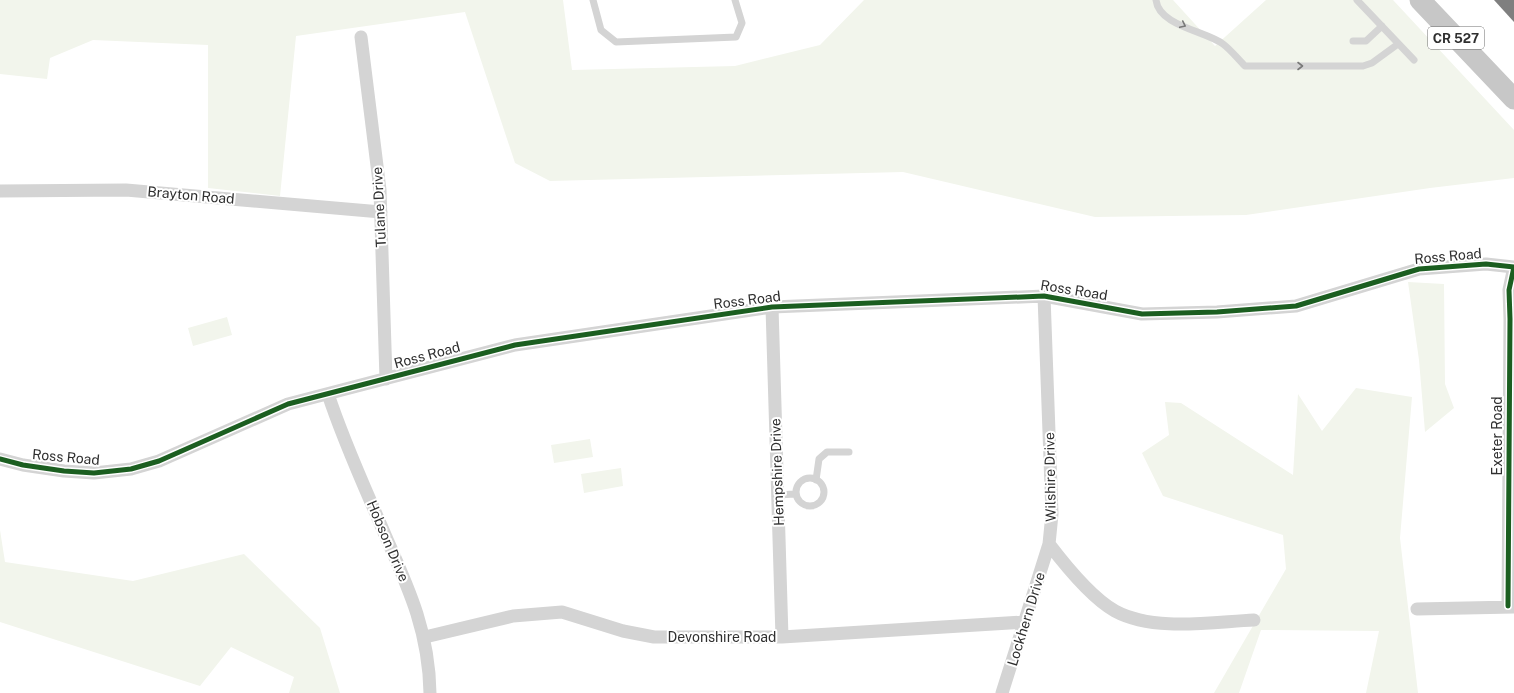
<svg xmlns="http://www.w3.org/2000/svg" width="1514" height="693" font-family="'Public Sans',sans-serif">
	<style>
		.green { fill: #f2f5ec }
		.building { fill: #7f7f7f }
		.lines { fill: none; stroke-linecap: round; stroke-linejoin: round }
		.service { stroke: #d4d4d4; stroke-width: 7 }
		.minor { stroke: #d4d4d4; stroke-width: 13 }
		.primary { stroke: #c7c7c7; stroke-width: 21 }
		.cycleway-casing { stroke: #fff; stroke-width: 8 }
		.cycleway { stroke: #1b5e20; stroke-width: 5 }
		.oneway { stroke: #797979 }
		.labels { text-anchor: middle; stroke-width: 4; stroke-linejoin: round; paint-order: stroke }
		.shield { fill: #fff; stroke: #6d6d6d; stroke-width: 1 }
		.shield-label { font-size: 13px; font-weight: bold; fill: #2f2f2f }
		.street-label { font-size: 14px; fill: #2f2f2f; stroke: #fff }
	</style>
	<rect width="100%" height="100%" fill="#fff"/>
	<path class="green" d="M0 0H563L572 70 735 66 820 45 864 0H1173L1215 46 1266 0H1393L1514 130V178L1430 188 1246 215 1095 217 903 172 550 181 515 163 465 12 296 36 280 196 208 188V45L93 40 50 58 47 79 0 74Z
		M1408 282 1444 284 1445 384 1454 408 1425 432 1419 360Z
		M227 317 232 335 193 346 188 328Z
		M1356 388 1412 397 1400 538 1418 693H1366L1379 631 1261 630 1239 693H1214L1286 569 1283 535 1163 496 1142 453 1169 435 1165 402 1181 403 1293 475 1298 394 1322 431Z
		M590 439 593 457 554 463 551 445Z
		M621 468 623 486 584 493 581 474Z
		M0 530 5 562 133 581 244 554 320 628 340 693H289L294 677 231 647 200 686 0 622Z"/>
	<path class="building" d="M1494 0H1514V22Z"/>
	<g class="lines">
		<path class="service" d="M593 0 601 30 616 42 736 37 742 23 735 0
			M1156 0C1159 26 1206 31 1223 44 1231 50 1238 59 1245 66H1363L1372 63 1398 44
			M1357 0 1414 60
			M1353 41H1366L1382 26
			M796 492a14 14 0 1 1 28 0a14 14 0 1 1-28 0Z
			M816 480 819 459 827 452H849
			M778 495 795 494"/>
		<path class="minor" d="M361 37 380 190 386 379
			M0 191 126 190 381 212
			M1044 296 1052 514 1049 544C1065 565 1092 598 1115 611 1154 632 1211 622 1254 620
			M772 307 782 637
			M328 394C344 443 366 490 386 537 410 591 429 633 430 693
			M0 459 23 465 64 471 94 473 131 469 159 461 288 404 515 345 772 307 1044 296 1142 314 1217 312 1296 306 1419 269 1486 264 1514 267 1509 290 1510 319 1508 606
			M1417 609 1514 607
			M425 637 513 616 562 612 623 631 654 637H782L1024 622
			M1002 693 1049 544"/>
		<path class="primary" d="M1420 0 1514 99"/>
		<g class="cycleway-casing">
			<path id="cycleway" d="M0 459 23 465 64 471 94 473 131 469 159 461 288 404 515 345 772 307 1044 296 1142 314 1217 312 1296 306 1419 269 1486 264 1514 267 1509 290 1510 319 1508 606"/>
		</g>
		<use href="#cycleway" class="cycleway"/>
	</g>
	<defs><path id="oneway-chevron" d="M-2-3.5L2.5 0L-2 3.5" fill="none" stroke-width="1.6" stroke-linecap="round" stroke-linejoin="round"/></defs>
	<g class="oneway">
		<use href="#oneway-chevron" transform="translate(1183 25) rotate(25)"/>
		<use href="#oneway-chevron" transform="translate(1300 66)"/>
	</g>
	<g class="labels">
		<rect class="shield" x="1428" y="27" width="56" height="22" rx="3"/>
		<g class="shield-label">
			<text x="1456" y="43">CR 527</text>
		</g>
		<g class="street-label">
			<text transform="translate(191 195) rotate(5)" y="5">Brayton Road</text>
			<text transform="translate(379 207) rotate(-93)" y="5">Tulane Drive</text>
			<text transform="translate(1448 256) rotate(-5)" y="5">Ross Road</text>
			<text transform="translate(1074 290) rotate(9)" y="5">Ross Road</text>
			<text transform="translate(747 300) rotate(-7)" y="5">Ross Road</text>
			<text transform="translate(427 355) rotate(-15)" y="5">Ross Road</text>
			<text transform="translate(1497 436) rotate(-90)" y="5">Exeter Road</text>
			<text transform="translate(66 457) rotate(5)" y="5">Ross Road</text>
			<text transform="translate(777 472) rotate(-92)" y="5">Hempshire Drive</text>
			<text transform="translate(1050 477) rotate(-91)" y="5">Wilshire Drive</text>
			<text transform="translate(388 541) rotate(67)" y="5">Hobson Drive</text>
			<text transform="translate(1026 619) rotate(-73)" y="5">Lockhern Drive</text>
			<text x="722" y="642">Devonshire Road</text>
		</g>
	</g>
</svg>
